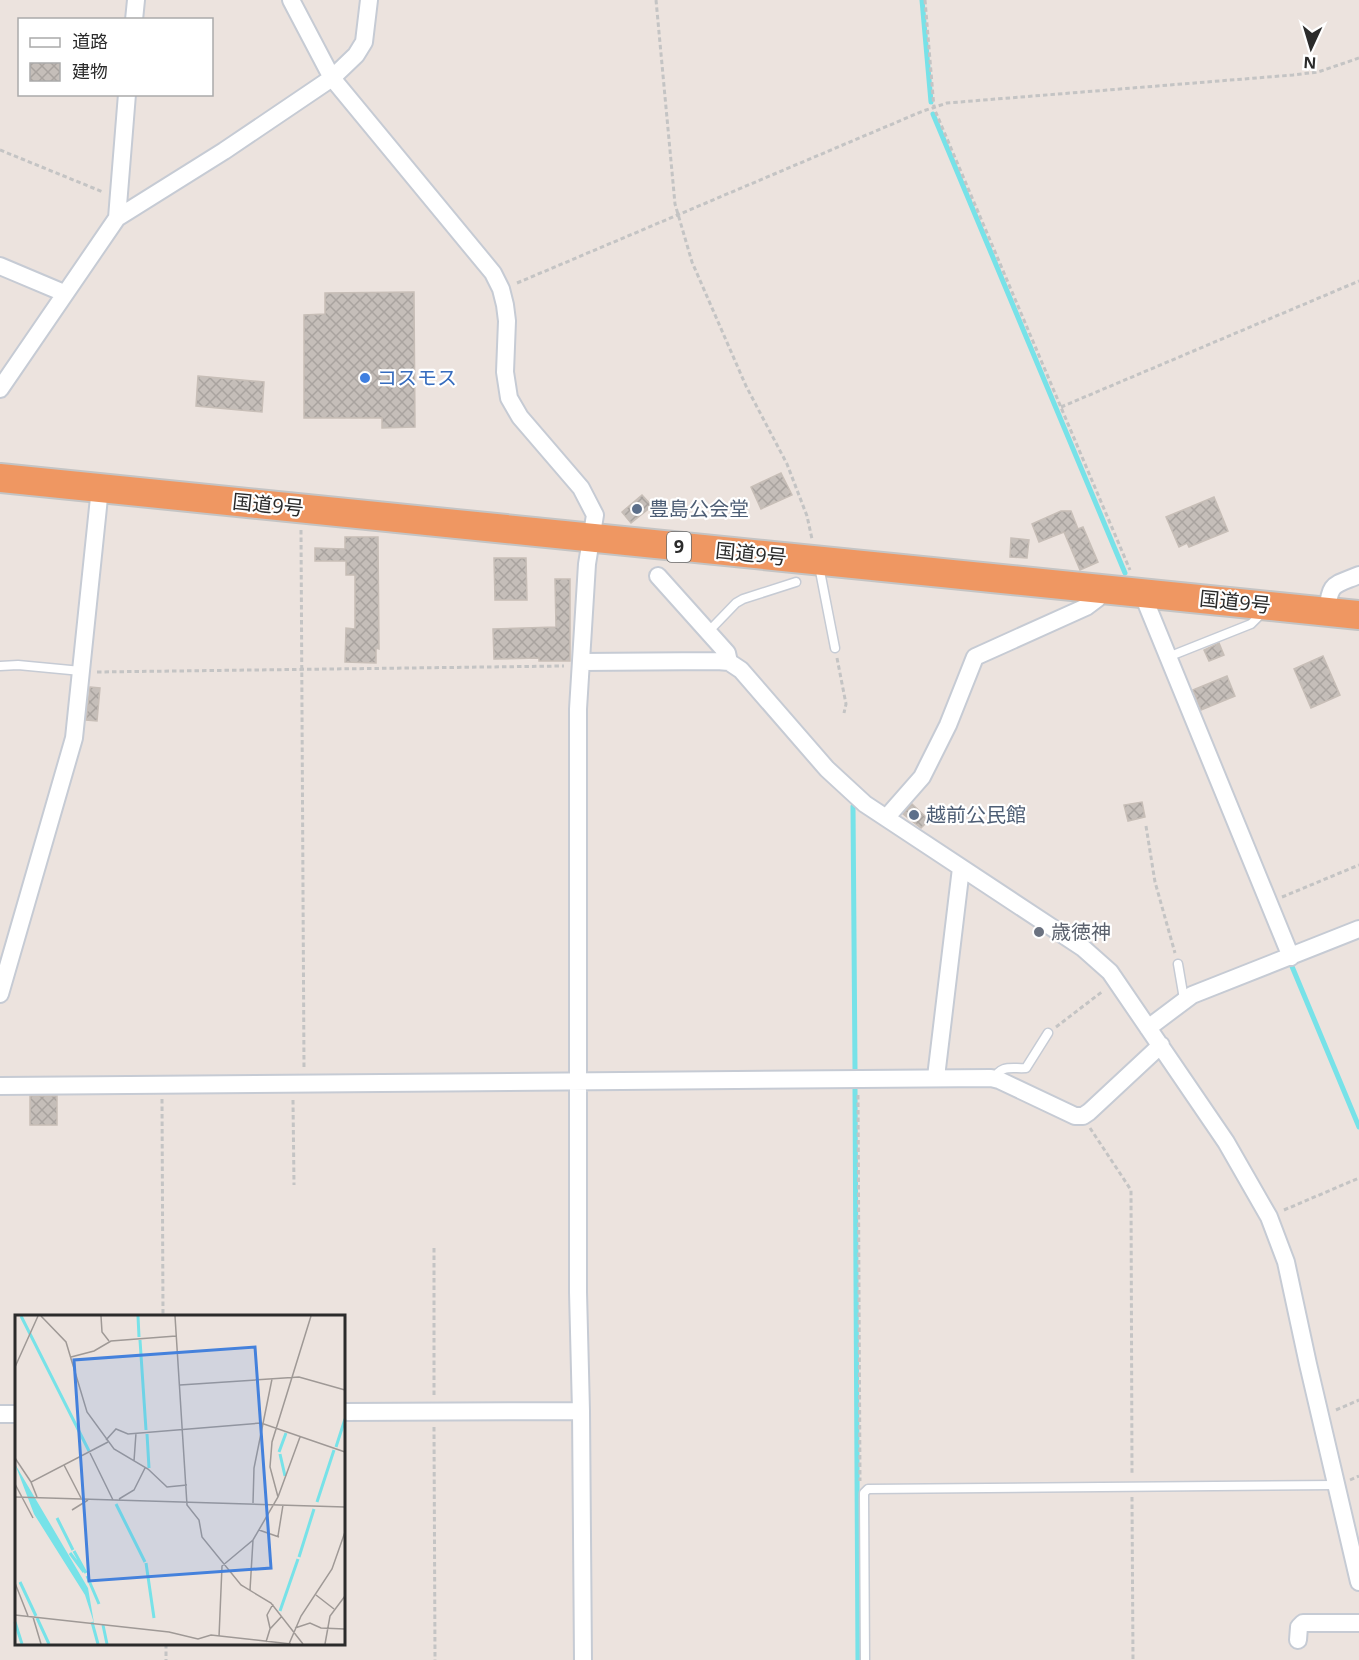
<svg xmlns="http://www.w3.org/2000/svg" width="1359" height="1660" font-family="'Open Sans','Noto Sans JP',sans-serif">
	<style>
		.lines { fill: none; stroke-linecap: round; stroke-linejoin: round }
		.stream { stroke: #77e2e8; stroke-width: 5 }
		.building { fill: url(#building-cross-hatch); stroke: #c7beb7; stroke-width: 1.5 }
		.service-casing { stroke: #c6cbd4; stroke-width: 11 }
		.minor-casing { stroke: #c6cbd4; stroke-width: 20 }
		.trunk-casing { stroke: #c4c4c4; stroke-width: 32 }
		.path { stroke: #c4c4c4; stroke-width: 3; stroke-dasharray: 4.5 3; stroke-linecap: butt }
		.service { stroke: #fff; stroke-width: 8 }
		.minor { stroke: #fff; stroke-width: 16 }
		.trunk { stroke: #ef9762; stroke-width: 28 }
		.shop-dot { fill: #3f7fe0; stroke: #fff; stroke-width: 2 }
		.service-dot { fill: #5c6f8a; stroke: #fff; stroke-width: 2 }
		.worship-dot { fill: #6b7280; stroke: #fff; stroke-width: 2 }
		.labels { text-anchor: middle; stroke-width: 4.5; stroke-linejoin: round; paint-order: stroke }
		.shield { fill: #fff; stroke: #6b6b6b; stroke-width: 1.5 }
		.shield-label { font-size: 18px; font-weight: bold; fill: #2b2b2b }
		.shop-label { font-size: 20px; fill: #366cbe; stroke: #fff; text-anchor: start }
		.street-label { font-size: 20px; fill: #2b2b2b; stroke: #fff }
		.service-label { font-size: 20px; fill: #4e5e75; stroke: #fff; text-anchor: start }
		.worship-label { font-size: 20px; fill: #5b616d; stroke: #fff; text-anchor: start }
		.inset-river { fill: none; stroke: #77e2e8; stroke-width: 3 }
		.inset-road { fill: none; stroke: #9f9996; stroke-width: 1.5 }
		.view { fill: #4481dc; fill-opacity: 0.15; stroke: #4481dc; stroke-width: 3 }
		.inset-edge { fill: none; stroke: #2b2b2b; stroke-width: 3 }
	</style>
	<defs>
		<pattern id="building-cross-hatch" width="8" height="8" patternUnits="userSpaceOnUse" patternTransform="scale(1.5)"><rect width="8" height="8" fill="#c5beb9"/><path d="M0 0l8 8M0 8l8-8" fill="none" stroke="#a9a39f"/></pattern>
	</defs>
	<rect width="100%" height="100%" fill="#ece3de"/>
	<g class="lines">
		<path class="stream" d="M922 0 931 102
			M933 114 1125 573
			M853 806 855 1069
			M1291 964 1359 1127
			M855 1089 858 1660"/>
	</g>
	<path class="building" d="M414 292 415 427 382 428V418H304V315L325 314V293Z
		M198 376 264 382 262 412 196 406Z
		M781 473 792 495 761 509 751 487Z
		M642 495 652 506 631 523 622 512Z
		M1214 497 1228 531 1189 547 1187 543 1179 547 1166 517Z
		M1061 511H1071L1078 529 1083 527 1098 562 1080 570 1064 532 1039 542 1032 524Z
		M345 537H378L379 649 376 648V663L345 662 346 628 355 629V575H346V561H315V548L345 549Z
		M1011 538 1029 540 1027 558 1010 557Z
		M494 558H526L527 600H495Z
		M555 579H570V661H539V658L494 659 493 629 556 627Z
		M1219 643 1224 655 1209 661 1204 650Z
		M1323 656 1340 695 1311 708 1294 669Z
		M1227 676 1235 696 1201 710 1193 690Z
		M90 687 100 688 97 721 86 720Z
		M1142 802 1145 817 1128 821 1124 805Z
		M912 804 929 820 921 828 903 814Z
		M30 1096H57V1125H30Z"/>
	<g class="lines">
		<g class="service-casing">
			<path id="service" d="M819 566 835 648
				M708 632 736 603 743 599 796 582
				M1168 657 1251 624 1258 617 1260 608
				M0 666 18 665 81 671
				M1178 964 1184 999
				M994 1079C1001 1064 1012 1069 1026 1068L1048 1033
				M865 1660 864 1496V1493L868 1489 1336 1485"/>
		</g>
		<g class="minor-casing">
			<path id="minor" d="M291 0 332 78 493 273 501 289 505 305 507 321 505 372 509 398 520 417 581 488 595 515 587 564 578 709V1292L581 1411 583 1660
				M134 20 136 0
				M117 218 127 94
				M0 266 64 293
				M0 389 117 218 224 151 332 78 356 55 364 42 369 0
				M658 576 727 653 729 662
				M1142 593 1291 957
				M1327 612C1330 582 1333 586 1359 575
				M581 662 717 661 729 662 741 670 827 769 865 804 1083 948 1110 972 1226 1142 1269 1217 1286 1262 1308 1364 1359 1582
				M886 818 922 777 948 725 975 657 1086 607 1098 598 1100 588
				M0 994 74 738 100 488
				M1148 1028 1192 995 1359 929
				M936 1077 961 868
				M0 1086 991 1078 999 1080 1075 1116H1083L1089 1112 1161 1045
				M344 1412 581 1411
				M0 1414H16
				M1298 1640 1299 1627 1303 1623H1359"/>
		</g>
		<g class="trunk-casing">
			<path id="trunk" d="M0 478 1359 615"/>
		</g>
		<path class="path" d="M656 0 675 204 692 262 746 386 787 464 807 516 812 539
			M925 0 934 108 1130 570
			M0 150 103 192
			M517 283 923 111 947 103 1293 75 1318 72 1359 58
			M1061 407 1359 281
			M301 530 304 1069
			M837 658 846 704 844 713
			M97 672 564 666
			M1146 826 1155 882 1175 953
			M1282 897 1359 865
			M1056 1027 1103 991
			M858 1095 860 1481
			M162 1099 163 1316
			M293 1100 294 1185
			M1090 1128 1131 1190 1132 1475
			M1284 1210 1359 1178
			M434 1248V1397
			M1336 1410 1359 1400
			M434 1427 435 1660
			M1350 1480 1359 1476
			M1132 1497 1133 1660
			M166 1644V1660"/>
		<use href="#service" class="service"/>
		<use href="#minor" class="minor"/>
		<use href="#trunk" class="trunk"/>
	</g>
	<circle class="shop-dot" cx="365" cy="378" r="6"/>
	<g class="service-dot">
		<circle cx="637" cy="509" r="6"/>
		<circle cx="914" cy="815" r="6"/>
	</g>
	<circle class="worship-dot" cx="1039" cy="932" r="6"/>
	<g class="labels">
		<rect class="shield" x="667" y="532" width="24" height="30" rx="4.5"/>
		<g class="shield-label">
			<text x="679" y="553">9</text>
		</g>
		<g class="shop-label">
			<text x="377" y="385">コスモス</text>
		</g>
		<g class="street-label">
			<text transform="translate(268 505) rotate(6)" y="7">国道9号</text>
			<text transform="translate(751 554) rotate(6)" y="7">国道9号</text>
			<text transform="translate(1235 602) rotate(6)" y="7">国道9号</text>
		</g>
		<g class="service-label">
			<text x="649" y="516">豊島公会堂</text>
			<text x="926" y="822">越前公民館</text>
		</g>
		<g class="worship-label">
			<text x="1051" y="939">歳徳神</text>
		</g>
	</g>
	<g transform="translate(15 1315)">
		<rect width="330" height="330" fill="#ece3de"/>
		<path d="M0 149 73 273 79 308 70 280 19 199Z" fill="#77e2e8"/>
		<path class="inset-river" d="M6 1 74 136M123 1 124 22M125 25 131 115M132 119 134 153M321 132 330 104M264 137 271 118M265 139 270 161M302 187 319 135M101 189 130 247M42 203 58 235M59 236 71 258M55 238 69 257M284 242 299 194M131 248 139 303M72 261 84 289M5 267 21 301M265 296 283 244M22 303 34 329M0 307 7 329M77 307 83 329M88 310 92 329"/>
		<path class="inset-road" d="M26 1 51 27 72 97 99 134 133 154 152 172 172 170M86 1 87 17 94 26M160 1 172 190 184 205 187 222 226 270 256 288 288 329M56 42 79 36 96 26 161 21M0 52 23 1M165 70 284 62 330 75M91 125 101 114 113 119 246 108 330 137M75 138 98 185M0 143 16 167M119 146 121 118M49 150 66 183M0 169 18 203M0 182 330 192M22 182 16 167 93 127M263 182 285 122M104 184 119 175 130 153M238 188 239 153 257 64M57 195 73 185M244 215 264 222M263 221 268 190M0 268 13 301M235 275 238 225M301 280 319 294M0 300 154 317 183 324 196 320 276 329M18 302 26 329M255 313 252 300 258 289M280 313 295 308 306 313 330 314M204 322 207 251 238 225 263 182 255 152 257 127 296 1M251 327 255 314 267 301M274 329 286 301 317 254 330 217M310 329 315 301 330 281"/>
		<path class="view" d="M240 32 256 253 74 266 59 45Z"/>
		<rect width="330" height="330" class="inset-edge"/>
	</g>
	<rect x="18" y="18" width="195" height="78" fill="#ffffff" stroke="#aaaaaa" stroke-width="1.5"/>
	<rect x="30" y="38" width="30" height="9" fill="#ffffff" stroke="#aaaaaa" stroke-width="1.5"/>
	<text x="72" y="48" font-size="18" fill="#2b2b2b">道路</text>
	<rect x="30" y="63" width="30" height="18" fill="url(#building-cross-hatch)" stroke="#aaaaaa" stroke-width="1.5"/>
	<text x="72" y="78" font-size="18" fill="#2b2b2b">建物</text>
	<g transform="translate(1311 48) rotate(184)" stroke="#ffffff" stroke-width="4.5" paint-order="stroke">
	<path d="M0-4.5L10 22L0 15L-10 22Z" fill="#2b2b2b"/>
	<text y="-9" font-size="16" font-weight="bold" text-anchor="middle" fill="#2b2b2b">N</text>
	</g>
</svg>
